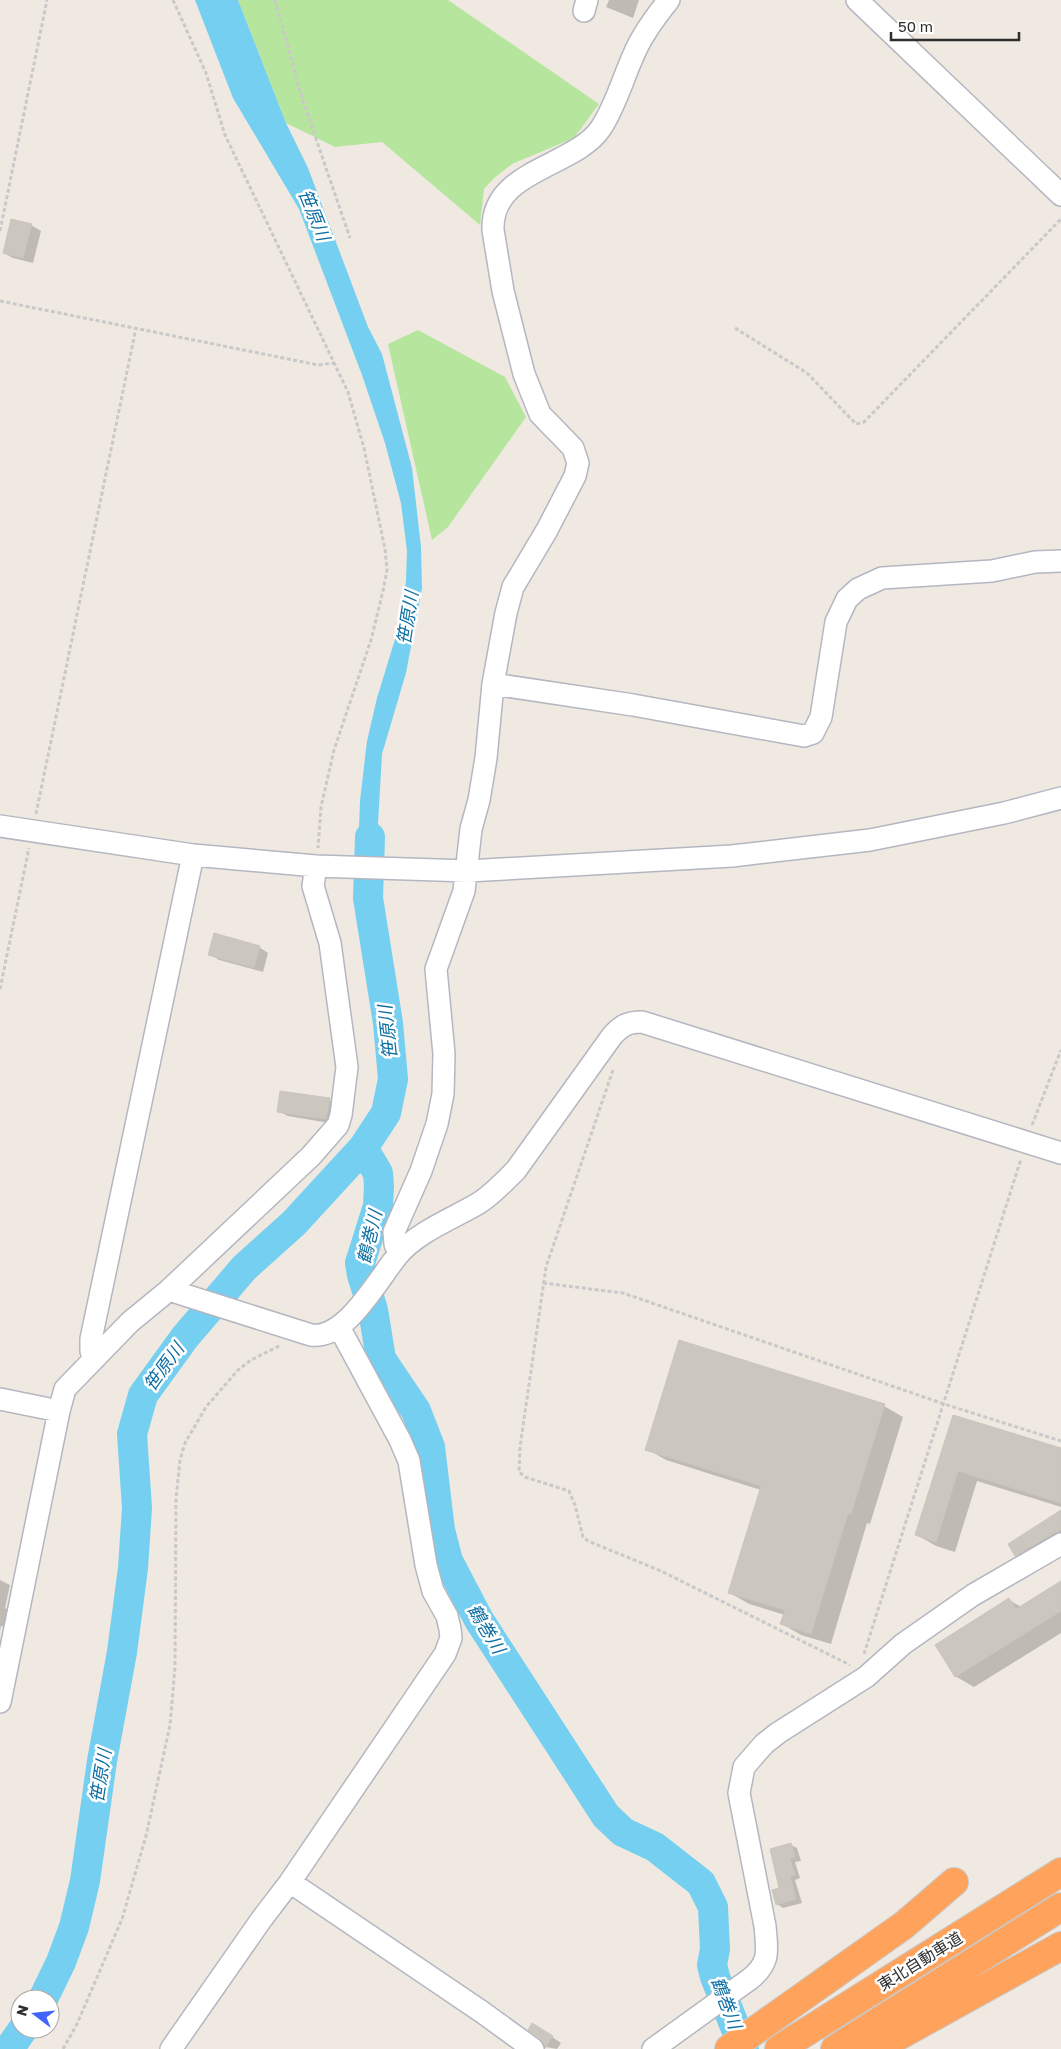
<svg xmlns="http://www.w3.org/2000/svg" width="1061" height="2049" font-family="'Golos Text','Noto Sans JP',sans-serif">
	<style>
		.green { fill: #b6e59e }
		.water { fill: #75cff0 }
		.shadow { fill: #0003 }
		.lines { fill: none; stroke-linecap: round; stroke-linejoin: round }
		.river { stroke: #75cff0; stroke-width: 30 }
		.building { fill: #cbc7bf; stroke: #cbc5ba }
		.minor-casing { stroke: #b4b7c1; stroke-width: 24 }
		.highway-casing { stroke: #c9c9c9; stroke-width: 30 }
		.path { stroke: #c9c9c9; stroke-width: 3; stroke-dasharray: 4 2.5; stroke-linecap: butt }
		.minor { stroke: #fff; stroke-width: 21 }
		.highway { stroke: #ffa35c; stroke-width: 28 }
		.labels { text-anchor: middle; stroke-width: 5; stroke-linejoin: round; paint-order: stroke }
		.street-label { font-size: 16px; fill: #2e2e2e; stroke: #fff }
		.water-label { font-size: 18px; font-style: italic; fill: #0d6fa3; stroke: #fff }
	</style>
	<rect width="100%" height="100%" fill="#efe9e1"/>
	<path class="green" d="M238 0H448L599 104 574 138 512 164 493 179 484 189 480 225 382 142 335 147 286 123Z
		M418 330 505 377 526 417 448 527 432 540 388 344Z"/>
	<path class="water" d="M195 0H238L286 123 308 168 368 327 382 354 412 468 421 547 422 588 406 673 382 754 376 859 358 858 360 801 367 741 377 698 400 623 406 581 407 551 401 503 385 443 362 375 299 209 233 98Z"/>
	<path class="shadow" d="M609 0H639L633 18 606 7Z
		M31 225 41 231 33 263 13 258 4 253Z
		M259 947 268 953 263 972 219 960 210 954Z
		M329 1100 338 1105 335 1124 288 1116 278 1111Z
		M884 1406 903 1417 870 1524 867 1523 831 1644 801 1635 782 1624 785 1615 749 1604 730 1593 761 1490 666 1460 647 1449Z
		M954 1416 1061 1450V1507L977 1481 955 1552 936 1546 917 1535Z
		M1061 1511V1551L1035 1566 1016 1555Z
		M0 1580 10 1585 5 1608 19 1616 17 1630 1 1626 0 1631Z
		M1061 1582V1633L974 1687 955 1676 1009 1600 1021 1607Z
		M791 1845 797 1848 801 1861 795 1862 800 1878 795 1880 802 1903 783 1908 777 1904Z
		M542 2030 561 2043 557 2049 546 2047 542 2038Z"/>
	<g class="lines">
		<path class="river" d="M363 1148 378 1173 379 1186 378 1206 360 1263 362 1275 373 1310 381 1359 416 1411 430 1447 440 1530 448 1561 479 1620 606 1816 623 1832 655 1847 701 1883 713 1907 715 1949 712 1965 715 1977 744 2049
			M43 1999 61 1962 74 1927 85 1881 102 1761 122 1652 133 1568 137 1508 132 1434 143 1395 185 1337 209 1309 244 1268 294 1223 363 1148 386 1113 393 1079 388 1023 368 898 370 837
			M9 2049 23 2029"/>
	</g>
	<path class="building" d="M11 219 32 224 23 258 3 253Z
		M214 933 260 946 254 968 208 955Z
		M280 1091 330 1098 326 1119 277 1112Z
		M679 1340 885 1404 851 1514 848 1513 811 1634 780 1624 785 1610 728 1593 761 1486 645 1450Z
		M953 1415 1061 1448V1503L958 1471 936 1542 915 1535Z
		M1061 1510V1529L1015 1556 1008 1544Z
		M1061 1581V1611L955 1677 935 1645 1009 1598 1016 1609Z
		M791 1843 795 1857 790 1859 795 1875 790 1876 796 1899 776 1905 772 1890 779 1888 770 1849Z
		M532 2023 553 2036 545 2048 541 2039 528 2030Z"/>
	<g class="lines">
		<g class="minor-casing">
			<path id="minor" d="M857 0 1061 195
				M584 11 587 0
				M493 684 633 705 804 736 813 733 821 717 836 622 847 599 858 589 882 578 992 571 1035 562 1061 561
				M0 826 193 855 316 866 468 871 732 856 870 840 1004 813 1061 798
				M399 1254 395 1244 394 1232 421 1171 437 1124 443 1094 444 1054 436 969 464 891 471 829 479 800 486 758 493 684 506 613 513 587 547 530 575 476 578 463 573 448 540 414 524 374 503 291 493 230C491 169 574 168 601 128 616 105 623 78 634 54 642 35 656 16 669 0
				M169 1290 311 1335C346 1340 378 1279 398 1255 417 1232 454 1218 479 1203 493 1194 504 1182 516 1170L612 1036C621 1026 627 1022 642 1022L1061 1153
				M95 1358 91 1351V1339L193 855
				M0 1399 59 1411 65 1389 130 1322 169 1290 311 1156 338 1125 341 1115 347 1067 330 943 313 886 316 866
				M0 1702 59 1411
				M290 1882 482 2012 533 2049
				M171 2049 261 1920 290 1882 445 1654 451 1638 450 1629 447 1616 433 1591 426 1565 409 1461 400 1440 339 1327
				M653 2049 750 1979C771 1962 767 1950 765 1926L739 1793 744 1767 764 1744 778 1733 866 1677 903 1644 973 1595 1061 1544"/>
		</g>
		<g class="highway-casing">
			<path id="highway" d="M729 2049 904 1925 954 1882
				M779 2049 1061 1872
				M835 2049 1061 1907
				M875 2049 1061 1946"/>
		</g>
		<path class="path" d="M173 0 206 73 225 135 348 392 364 448 385 549 387 570 383 591 371 640 334 750 321 807 318 848
			M275 0 303 101 350 238
			M0 231 47 0
			M0 301 318 365 334 363
			M735 328 807 373 856 424 864 422 1061 219
			M36 814 136 328
			M0 989 29 848
			M613 1070 546 1267 520 1447 519 1472 525 1477 569 1491 575 1505 583 1537 588 1541 661 1571 850 1665
			M1032 1125 1061 1050
			M543 1283 623 1293 944 1404 1061 1441
			M864 1654 1021 1159
			M63 2049 77 2024 122 1919 146 1836 170 1725 175 1667 176 1499 180 1460 185 1443 206 1407 238 1370 251 1360 281 1345"/>
		<use href="#minor" class="minor"/>
		<use href="#highway" class="highway"/>
	</g>
	<g class="labels">
		<g class="street-label">
			<text transform="translate(920 1961) rotate(-32)" y="6">東北自動車道</text>
		</g>
		<g class="water-label">
			<text transform="translate(314 215) rotate(68)" y="6">笹原川</text>
			<text transform="translate(408 618) rotate(-81)" y="6">笹原川</text>
			<text transform="translate(388 1032) rotate(-96)" y="6">笹原川</text>
			<text transform="translate(370 1237) rotate(-77)" y="6">鶴巻川</text>
			<text transform="translate(164 1367) rotate(-54)" y="6">笹原川</text>
			<text transform="translate(486 1629) rotate(59)" y="6">鶴巻川</text>
			<text transform="translate(101 1776) rotate(-81)" y="6">笹原川</text>
			<text transform="translate(726 2003) rotate(69)" y="6">鶴巻川</text>
		</g>
	</g>
	<g transform="translate(35 2014) rotate(286)"><circle r="24" fill="#ffffff" stroke="#ababab"/>
	<path d="M0-4L9 19L0 12L-9 19Z" fill="#4264fb"/>
	<text y="-8" font-size="14" font-weight="bold" text-anchor="middle" fill="#2e2e2e">N</text>
	</g>
	<path d="M891 32v8h128v-8" fill="none" stroke="#2e2e2e" stroke-width="2.5"/>
	<text x="898" y="32" font-size="15" fill="#2e2e2e" stroke="#ffffff" stroke-width="4" paint-order="stroke">50 m</text>
</svg>
